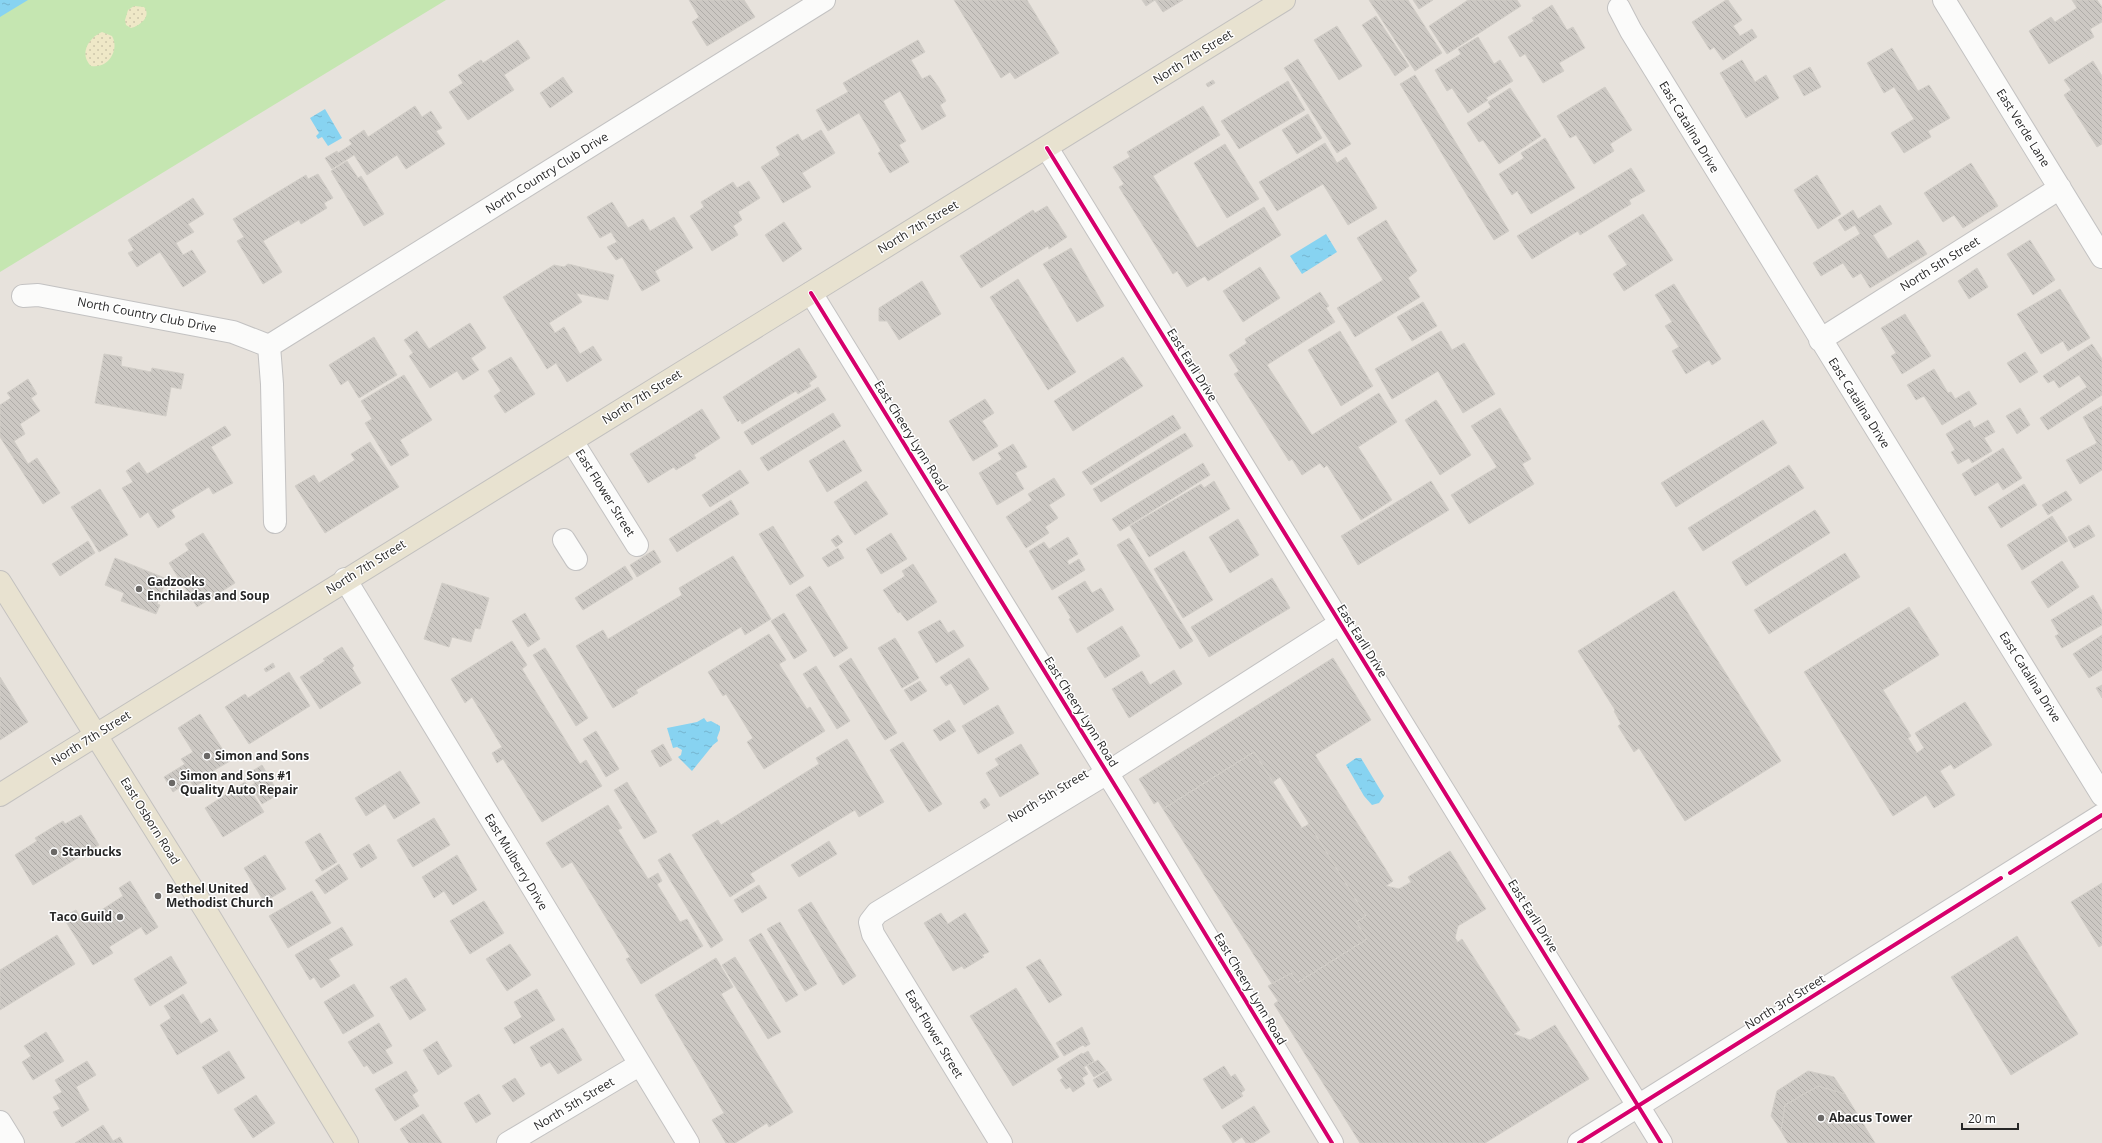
<svg xmlns="http://www.w3.org/2000/svg" width="2102" height="1143" font-family="'Open Sans',sans-serif">
	<style>
		.green { fill: #c5e6b1 }
		.sand { fill: url(#sand-dots) }
		.water { fill: url(#water-ripples) }
		.building { fill: url(#building-back-hatch); stroke: #d2cec8 }
		.lines { fill: none; stroke-linecap: round; stroke-linejoin: round }
		.minor-casing { stroke: #c3c2c2; stroke-width: 24 }
		.major-casing { stroke: #c3c1bf; stroke-width: 24 }
		.minor { stroke: #fbfbfa; stroke-width: 22 }
		.major { stroke: #e8e2d0; stroke-width: 22 }
		.cycleway-casing { stroke: #fff; stroke-width: 6 }
		.cycleway { stroke: #d6006c; stroke-width: 4 }
		.poi-dot { fill: #6a6866; stroke: #fff; stroke-width: 1.5 }
		.labels { text-anchor: middle; stroke-width: 3; stroke-linejoin: round; paint-order: stroke }
		.street-label { font-size: 12px; fill: #272727; stroke: #fff }
		.poi-label { font-size: 12px; font-weight: bold; fill: #272727; stroke: #fff; text-anchor: start }
	</style>
	<defs>
		<pattern id="sand-dots" width="8" height="8" patternUnits="userSpaceOnUse"><rect width="8" height="8" fill="#efe8c7"/><path d="M2 2h.1M6 6h.1" fill="none" stroke="#cdc7ab" stroke-width="1.8" stroke-linecap="round"/></pattern>
		<pattern id="water-ripples" width="26" height="14" patternUnits="userSpaceOnUse"><rect width="26" height="14" fill="#87d3f1"/><path d="M2 4q2-2 4 0t4 0M15 11q2-2 4 0t4 0" fill="none" stroke="#75b5cf"/></pattern>
		<pattern id="building-back-hatch" width="6" height="6" patternUnits="userSpaceOnUse"><rect width="6" height="6" fill="#ccc8c3"/><path d="M-1 5l2 2M0 0l6 6M5-1l2 2" fill="none" stroke="#afaca8"/></pattern>
	</defs>
	<rect width="100%" height="100%" fill="#e7e2dc"/>
	<path class="green" d="M0 0H446L0 272Z"/>
	<path class="sand" d="M134 6 144 7C152 16 140 26 131 28L126 25 125 20 128 10Z
		M102 32 112 36C120 50 108 69 91 66 79 54 88 38 102 32Z"/>
	<path class="water" d="M0 0H28L0 17Z
		M325 109 342 138 328 146 322 137 318 139 316 136 319 133 310 118Z
		M1326 234 1337 252 1302 274 1290 256Z
		M704 718 707 722 711 721 720 726V730L717 738 718 741 713 745 692 771 678 757 681 755 682 750 677 747 673 748 667 728 697 722Z
		M1356 758H1361L1384 796 1379 803 1372 805 1364 796 1346 765Z"/>
	<path class="building" d="M689 0H744L755 17 707 46 692 22 699 17Z
		M954 0H1027L1059 53 1015 79 1010 72 1001 78Z
		M1142 0H1183L1163 12 1155 0 1146 6Z
		M1369 0H1408L1442 53 1415 71Z
		M1413 0H1433L1419 9Z
		M1468 0H1517L1521 6 1447 54 1429 26Z
		M1726 0H1728L1742 20 1733 26 1740 36 1752 29 1757 37 1723 60 1714 47 1710 50 1692 22Z
		M2072 0H2097L2102 7V22L2090 29 2094 37 2049 64 2029 31 2051 17 2055 22 2077 8Z
		M1552 5 1567 30 1573 27 1585 48 1559 63 1564 71 1543 83 1525 54 1520 57 1508 37 1534 21 1532 18Z
		M1376 16 1409 66 1395 76 1362 25Z
		M1337 26 1362 66 1339 80 1314 40Z
		M1478 37 1494 64 1500 60 1513 81 1486 98 1488 100 1468 113 1452 88 1447 91 1435 70 1461 54 1458 49Z
		M518 40 530 58 504 75 514 90 468 120 449 92 463 83 458 75 481 60 483 63Z
		M918 40 925 52 911 60 922 79 930 75 939 88 946 101 940 105 946 116 922 130 900 91 883 101 906 141 899 145 909 162 890 173 878 153 881 151 859 113 828 131 816 110 848 92 843 83Z
		M1892 48 1918 91 1929 85 1950 118 1928 131 1931 137 1904 153 1891 133 1914 119 1894 87 1884 93 1867 63Z
		M1298 59 1351 144 1337 153 1284 68Z
		M1742 60 1755 82 1766 75 1779 98 1746 118 1720 73Z
		M2093 61 2102 76V144L2097 147 2064 95 2071 90 2064 80Z
		M1810 67 1821 87 1804 96 1793 76Z
		M1415 75 1509 231 1494 240 1400 84Z
		M563 77 573 92 550 108 540 93Z
		M1213 80 1215 83 1208 87 1206 84Z
		M1288 81 1305 110 1239 149 1221 121Z
		M1605 87 1632 130 1610 144 1614 151 1594 164 1576 135 1570 138 1557 116Z
		M1510 88 1541 136 1499 164 1483 140 1479 142 1467 123 1491 107 1488 102Z
		M415 106 422 117 431 111 442 128 436 131 445 144 406 169 397 155 367 175 354 155 332 169 325 158 337 151 338 153 352 144 349 140 364 130 368 137Z
		M1203 106 1220 135 1153 176 1197 248 1264 207 1281 235 1208 281 1205 276 1187 287 1177 271 1173 274 1119 187 1124 184 1113 167 1130 157 1127 152Z
		M1308 114 1322 138 1297 154 1282 130Z
		M821 130 835 153 802 173 811 187 783 203 761 167 780 155 776 147 798 134 802 141Z
		M1545 138 1575 188 1531 214 1517 191 1512 195 1499 174 1524 158 1521 153Z
		M1325 143 1337 163 1346 157 1377 208 1348 225 1323 184 1277 211 1259 182Z
		M1225 144 1259 199 1227 218 1194 163Z
		M347 161 358 178 361 176 384 214 364 226 331 171Z
		M1971 163 1998 206 1963 228 1954 215 1943 222 1924 193Z
		M1631 168 1645 191 1629 200 1631 204 1580 235 1578 231 1532 259 1517 236Z
		M318 174 333 198 324 203 327 208 301 224 299 220 263 241 282 272 263 284 237 241 244 237 233 219 306 175 308 179Z
		M1817 175 1841 214 1818 229 1794 190Z
		M749 181 760 198 738 212 742 220 733 226 738 235 712 251 690 216 704 207 701 202 733 182 737 188Z
		M193 198 204 214 188 224 194 232 176 243 183 255 192 250 206 272 183 287 160 252 137 267 128 253 134 250 128 240Z
		M612 202 628 228 643 219 650 231 674 217 693 248 655 271 660 281 642 291 622 257 616 260 607 247 617 242 611 232 600 238 587 217Z
		M1880 205 1892 224 1873 235 1888 259 1918 240 1927 254 1870 288 1861 273 1853 278 1843 263 1821 276 1813 263 1860 234 1855 225 1845 231 1838 220 1853 210 1858 219Z
		M1047 206 1067 237 1049 249 1048 246 981 288 960 256 1033 210 1035 213Z
		M1643 214 1673 260 1624 291 1613 274 1627 265 1608 236Z
		M1386 220 1417 271 1408 278 1420 297 1355 337 1337 308 1383 280 1357 238Z
		M784 222 802 249 783 262 765 235Z
		M2030 240 2055 280 2033 295 2007 254Z
		M1071 248 1104 306 1077 322 1043 264Z
		M568 264 614 275 608 300 576 293 582 302 549 323 555 333 564 327 580 354 593 346 602 360 567 382 556 363 547 369 503 297 554 265 564 267Z
		M1260 267 1280 298 1243 322 1223 291Z
		M1977 268 1988 287 1969 299 1958 281Z
		M1018 279 1076 372 1048 390 990 297Z
		M922 281 941 314 899 340 887 321H879V308Z
		M1674 284 1721 359 1712 365 1709 360 1686 374 1672 351 1679 347 1665 326 1672 322 1655 295Z
		M2060 289 2090 338 2068 351 2063 341 2041 354 2017 314Z
		M1320 292 1329 306 1326 308 1335 322 1267 365 1312 435 1379 393 1397 422 1358 447 1392 500 1361 520 1327 465 1324 468 1320 463 1302 475 1292 459 1289 461 1234 374 1239 371 1229 355 1247 343 1245 339Z
		M1423 302 1437 326 1412 341 1397 317Z
		M1905 314 1931 356 1902 374 1891 356 1896 353 1881 328Z
		M470 323 486 348 471 358 479 370 463 380 457 371 430 388 409 356 413 353 404 340 417 331 429 349Z
		M1340 331 1373 386 1341 406 1308 350Z
		M1441 331 1452 350 1464 343 1495 394 1463 413 1438 371 1392 399 1375 369Z
		M374 337 397 375 359 398 348 380 341 385 329 365Z
		M2092 344 2102 359V395L2048 430 2040 418 2087 387 2079 375 2059 388 2054 380 2048 383 2043 376Z
		M799 348 817 377 809 383 811 386 798 394 796 391 742 424 740 420 738 422 723 397Z
		M2025 352 2038 372 2020 383 2007 363Z
		M104 354 122 357 121 366 151 372 152 368 184 374 181 389 171 387 166 416 95 403Z
		M511 357 535 394 505 413 494 396 501 391 488 371Z
		M1123 357 1143 386 1073 431 1054 401Z
		M1934 369 1948 393 1951 392 1955 399 1969 391 1977 404 1942 425 1924 396 1916 400 1907 385Z
		M404 375 432 420 400 440 409 455 391 466 365 423 372 419 361 401Z
		M28 379 37 394 31 398 40 411 20 424 25 434 14 441 28 464 37 458 60 493 43 504 0 437V405L11 398 7 393Z
		M818 387 826 400 752 445 744 432Z
		M985 399 994 413 982 421 998 446 973 461 949 421Z
		M1436 400 1471 455 1440 475 1405 420Z
		M2102 406V470L2080 484 2066 460 2097 443 2083 417Z
		M1500 408 1531 459 1522 464 1534 484 1469 524 1451 495 1497 467 1471 426Z
		M2020 408 2030 425 2017 434 2006 416Z
		M702 409 720 438 694 455 696 458 676 470 674 467 648 483 630 454Z
		M833 413 841 426 768 471 760 458Z
		M1173 415 1181 428 1091 485 1082 472Z
		M1763 420 1777 443 1676 507 1661 483Z
		M1970 420 1974 428 1988 420 1995 432 1984 438 1992 451 1972 463 1969 458 1958 464 1951 452 1955 450 1946 434Z
		M225 426 231 435 211 447 233 483 213 494 209 487 171 510 175 517 158 528 148 512 140 518 122 488 133 482 126 471 139 462 147 474Z
		M1185 433 1193 446 1101 502 1093 489Z
		M844 440 862 471 827 492 809 461Z
		M370 442 399 487 325 533 295 486 314 475 319 483 355 460 351 454Z
		M1013 444 1027 467 1015 473 1024 489 997 505 979 473 1002 459 998 453Z
		M2003 448 2022 478 2003 490 1998 482 1975 496 1962 474Z
		M1203 463 1210 475 1120 531 1112 519Z
		M1789 465 1804 488 1703 551 1688 528Z
		M740 470 749 483 710 507 702 495Z
		M1054 478 1065 495 1049 505 1058 518 1045 527 1049 533 1026 548 1006 517 1032 500 1028 494Z
		M866 481 888 514 855 535 834 502Z
		M1214 481 1230 509 1149 557 1130 526 1201 484 1204 488Z
		M1431 481 1449 510 1358 565 1341 536Z
		M2024 484 2037 505 2001 528 1988 507Z
		M100 489 128 535 99 552 71 507Z
		M2066 491 2072 500 2048 515 2042 505Z
		M731 500 739 514 677 552 669 539Z
		M1815 510 1830 533 1746 586 1732 562Z
		M2052 516 2068 541 2022 570 2007 545Z
		M1238 519 1259 555 1230 573 1209 537Z
		M2089 525 2095 536 2074 548 2068 537Z
		M773 526 804 576 790 585 759 534Z
		M203 533 235 583 197 607 169 563 189 550 185 544Z
		M891 533 907 559 881 574 866 549Z
		M838 535 843 542 836 547 831 540Z
		M1068 537 1078 554 1067 561 1069 565 1079 559 1085 570 1052 590 1029 551 1044 542 1049 549Z
		M1129 538 1193 641 1180 649 1117 545Z
		M88 541 95 553 60 576 52 564Z
		M838 548 844 558 828 567 822 558Z
		M654 550 661 562 637 577 630 565Z
		M1184 551 1213 600 1183 618 1154 569Z
		M1845 553 1860 577 1769 634 1754 610Z
		M733 556 771 619 745 635 741 627 636 690 638 693 613 708 576 646 603 630 608 639 682 595 679 588Z
		M115 558 167 579 157 604 160 605 156 614 121 601 124 593 105 585Z
		M2062 561 2079 587 2048 608 2031 582Z
		M913 564 937 602 907 621 900 612 898 613 883 590 905 576 902 571Z
		M625 566 633 579 583 610 575 598Z
		M1272 578 1290 608 1209 657 1191 627Z
		M1085 581 1092 593 1101 588 1114 610 1077 633 1069 619 1071 618 1058 597Z
		M442 583 489 598 480 629 475 628 471 642 452 637 449 647 424 639Z
		M810 586 848 648 834 657 796 595Z
		M1674 591 1781 761 1685 821 1639 748 1634 752 1618 726 1621 724 1614 711 1615 710 1578 651Z
		M2093 595 2102 611V625L2062 648 2055 636 2059 634 2051 620Z
		M1909 607 1939 655 1883 690 1911 736 1908 738 1917 753 1924 748 1915 733 1965 702 1992 745 1954 769 1951 764 1940 771 1955 795 1934 808 1926 795 1893 816 1804 672Z
		M525 613 540 639 528 647 512 621Z
		M784 613 807 651 794 659 771 621Z
		M940 620 948 633 954 630 964 646 936 663 918 632Z
		M1122 626 1140 656 1105 678 1087 648Z
		M769 634 786 660 779 664 807 709 810 707 825 731 764 769 747 742 753 738 726 694 723 696 708 672Z
		M2102 635V670L2089 678 2073 654Z
		M895 638 919 678 902 688 878 648Z
		M512 641 527 665 522 669 580 764 586 760 602 786 542 822 503 759 497 763 492 753 502 747 472 697 465 703 451 679Z
		M342 647 354 666 352 668 361 683 320 709 300 677 325 661 323 659Z
		M545 648 588 718 576 726 533 655Z
		M851 658 897 733 885 740 839 666Z
		M969 658 989 689 964 705 951 683 946 686 940 677Z
		M1333 658 1371 720 1315 755 1393 881 1386 886 1399 889 1411 882 1408 877 1450 851 1486 909 1458 926 1455 938 1458 942 1462 939 1520 1030 1514 1034 1530 1040 1555 1025 1589 1079 1485 1143H1360L1274 1004 1278 1001 1268 986 1291 973 1297 983 1367 939 1356 922 1366 916 1280 777 1273 782 1254 752 1163 809 1158 801 1154 804 1139 779Z
		M273 663 275 667 266 672 264 669Z
		M816 666 850 721 837 729 803 674Z
		M1174 670 1182 684 1129 718 1112 689 1142 671 1150 685Z
		M289 672 310 706 249 744 225 707 245 694 248 698Z
		M0 677 28 722 0 740Z
		M920 681 927 691 911 701 904 690Z
		M2102 685V698L2096 688Z
		M998 705 1014 733 978 754 962 726Z
		M200 714 230 761 213 771 215 774 194 787 190 781 173 792 164 777 185 764 181 759 193 752 178 728Z
		M949 720 956 731 940 741 933 730Z
		M596 731 619 769 606 777 583 739Z
		M847 739 884 802 859 817 855 810 750 874 755 881 730 897 692 835 718 820 721 825 819 764 816 758Z
		M903 742 942 804 929 812 890 750Z
		M663 744 672 760 660 767 651 751Z
		M1021 744 1039 774 1000 797 986 773 999 765 995 759Z
		M1254 752 1302 828 1309 824 1366 916 1356 922 1367 939 1297 983 1291 973 1272 984 1163 809Z
		M262 765 279 794 262 804 251 786 255 783 249 773Z
		M400 771 420 803 394 819 385 804 366 816 355 798Z
		M245 782 264 812 223 837 205 808Z
		M627 782 657 832 644 839 614 790Z
		M985 798 990 805 984 809 980 802Z
		M608 805 622 828 618 830 648 879 658 873 662 881 657 884 680 922 687 919 703 946 641 984 626 959 630 957 572 862 562 868 546 843Z
		M81 815 99 845 33 885 15 855 37 841 35 838 63 821 65 824Z
		M434 818 450 845 413 867 397 840Z
		M320 833 337 862 322 871 305 842Z
		M829 841 837 854 799 877 791 865Z
		M369 844 377 858 361 868 353 854Z
		M670 853 723 940 711 948 658 860Z
		M265 855 286 889 264 902 244 868Z
		M457 855 477 890 453 905 444 891 434 898 422 877Z
		M339 864 348 879 325 894 315 880Z
		M130 881 158 927 146 935 141 927 109 947 113 953 93 965 63 917 76 910 83 922 123 896 119 888Z
		M2102 883V945L2099 947 2071 902Z
		M759 885 767 898 742 913 734 900Z
		M312 891 331 923 288 948 269 916Z
		M484 901 504 933 470 954 450 921Z
		M811 902 856 976 843 985 798 910Z
		M941 913 948 924 965 913 989 952 982 955 984 957 964 969 962 966 953 971 924 923Z
		M780 922 817 984 805 991 767 929Z
		M342 927 353 945 329 959 340 976 321 988 314 977 310 980 295 955Z
		M761 933 798 995 786 1002 749 940Z
		M57 935 75 964 0 1010V970Z
		M2017 936 2078 1034 2011 1075 1951 977Z
		M510 944 531 975 507 991 486 959Z
		M171 956 187 983 150 1006 134 979Z
		M735 957 781 1032 768 1039 722 965Z
		M716 958 733 987 721 994 793 1112 769 1127 767 1123 735 1143H726L712 1120 724 1113 655 995Z
		M1040 959 1062 995 1049 1003 1026 967Z
		M406 978 426 1010 410 1020 390 987Z
		M354 984 374 1016 343 1034 324 1002Z
		M1016 988 1059 1057 1013 1086 970 1016Z
		M537 989 555 1020 514 1044 504 1028 522 1017 514 1002Z
		M183 994 201 1024 210 1018 218 1031 177 1055 160 1025 171 1018 164 1006Z
		M379 1023 392 1046 385 1050 393 1063 373 1074 367 1065 364 1067 348 1042Z
		M1082 1027 1090 1044 1085 1047 1083 1045 1064 1056 1056 1043Z
		M563 1028 582 1060 558 1074 550 1062 541 1067 530 1047Z
		M46 1032 64 1061 33 1080 22 1062 31 1056 24 1046Z
		M437 1041 452 1066 438 1075 423 1050Z
		M229 1051 245 1078 218 1094 202 1067Z
		M1088 1051 1094 1061 1084 1067 1088 1074 1082 1078 1085 1084 1073 1092 1070 1087 1066 1089 1060 1080 1063 1078 1057 1069 1082 1053 1083 1054Z
		M1098 1060 1106 1070 1094 1077 1087 1066Z
		M87 1061 96 1075 76 1087 89 1110 62 1127 53 1112 60 1109 53 1097 62 1092 55 1080Z
		M1224 1066 1231 1077 1235 1074 1245 1090 1241 1093 1243 1096 1222 1109 1203 1079Z
		M406 1071 418 1091 412 1095 419 1106 395 1121 375 1089Z
		M1107 1071 1112 1080 1098 1088 1093 1080Z
		M1808 1071 1834 1077 1845 1094 1818 1086 1785 1105 1781 1131 1771 1116 1777 1091Z
		M515 1078 525 1094 513 1102 502 1086Z
		M1818 1086 1845 1094 1875 1143H1788L1781 1131 1785 1105Z
		M479 1094 491 1114 476 1123 464 1103Z
		M256 1095 275 1123 253 1138 234 1109Z
		M1254 1106 1270 1132 1253 1143H1246L1242 1137 1233 1143 1222 1126Z
		M423 1114 442 1143H409L400 1129Z
		M103 1125 113 1141 120 1137 123 1143H75Z"/>
	<g class="lines">
		<g class="minor-casing">
			<path id="minor" d="M1944 0 2102 257
				M1619 8 1631 31 2102 795
				M1047 148 1661 1143
				M811 293 1127 805 1332 1143
				M23 296 38 295 233 332 269 346 824 0
				M1820 340 2060 188
				M269 346 272 384 275 522
				M572 441 637 545
				M564 540 576 559
				M345 579 688 1143
				M0 1122 13 1143
				M508 1143 639 1065
				M1001 1143 873 934 870 922 877 913 1107 773 1339 624
				M1579 1143 2102 815"/>
		</g>
		<g class="major-casing">
			<path id="major" d="M0 582 206 911 347 1143
				M0 795C426 527 857 267 1284 0"/>
		</g>
		<use href="#minor" class="minor"/>
		<use href="#major" class="major"/>
		<g class="cycleway-casing">
			<path id="cycleway" d="M1047 148 1661 1143
				M811 293 1127 805 1332 1143
				M2010 873 2102 815
				M1579 1143 2001 878"/>
		</g>
		<use href="#cycleway" class="cycleway"/>
	</g>
	<g class="poi-dot">
		<circle cx="139" cy="589" r="4"/>
		<circle cx="207" cy="756" r="4"/>
		<circle cx="172" cy="783" r="4"/>
		<circle cx="54" cy="852" r="4"/>
		<circle cx="158" cy="896" r="4"/>
		<circle cx="120" cy="917" r="4"/>
		<circle cx="1821" cy="1118" r="4"/>
	</g>
	<g class="labels">
		<g class="street-label">
			<text transform="translate(1193 57) rotate(-32)" y="4">North 7th Street</text>
			<text transform="translate(1689 127) rotate(59)" y="4">East Catalina Drive</text>
			<text transform="translate(2023 128) rotate(58)" y="4">East Verde Lane</text>
			<text transform="translate(547 173) rotate(-32)" y="4">North Country Club Drive</text>
			<text transform="translate(918 227) rotate(-31)" y="4">North 7th Street</text>
			<text transform="translate(1940 264) rotate(-32)" y="4">North 5th Street</text>
			<text transform="translate(147 315) rotate(11)" y="4">North Country Club Drive</text>
			<text transform="translate(1192 365) rotate(58)" y="4">East Earll Drive</text>
			<text transform="translate(642 397) rotate(-32)" y="4">North 7th Street</text>
			<text transform="translate(1859 403) rotate(58)" y="4">East Catalina Drive</text>
			<text transform="translate(911 436) rotate(58)" y="4">East Cheery Lynn Road</text>
			<text transform="translate(605 493) rotate(58)" y="4">East Flower Street</text>
			<text transform="translate(366 567) rotate(-32)" y="4">North 7th Street</text>
			<text transform="translate(1362 641) rotate(58)" y="4">East Earll Drive</text>
			<text transform="translate(2030 677) rotate(58)" y="4">East Catalina Drive</text>
			<text transform="translate(1081 712) rotate(58)" y="4">East Cheery Lynn Road</text>
			<text transform="translate(91 738) rotate(-32)" y="4">North 7th Street</text>
			<text transform="translate(1048 796) rotate(-31)" y="4">North 5th Street</text>
			<text transform="translate(150 821) rotate(58)" y="4">East Osborn Road</text>
			<text transform="translate(516 862) rotate(59)" y="4">East Mulberry Drive</text>
			<text transform="translate(1533 916) rotate(58)" y="4">East Earll Drive</text>
			<text transform="translate(1250 989) rotate(59)" y="4">East Cheery Lynn Road</text>
			<text transform="translate(1785 1002) rotate(-32)" y="4">North 3rd Street</text>
			<text transform="translate(934 1034) rotate(59)" y="4">East Flower Street</text>
			<text transform="translate(574 1104) rotate(-31)" y="4">North 5th Street</text>
		</g>
		<g class="poi-label">
			<text x="147" y="586">Gadzooks<tspan x="147" dy="14">Enchiladas and Soup</tspan></text>
			<text x="215" y="760">Simon and Sons</text>
			<text x="180" y="780">Simon and Sons #1<tspan x="180" dy="14">Quality Auto Repair</tspan></text>
			<text x="62" y="856">Starbucks</text>
			<text x="166" y="893">Bethel United<tspan x="166" dy="14">Methodist Church</tspan></text>
			<text x="112" y="921" text-anchor="end">Taco Guild</text>
			<text x="1829" y="1122">Abacus Tower</text>
		</g>
	</g>
	<path d="M1962 1123v6h56v-6" fill="none" stroke="#272727" stroke-width="2"/>
	<text x="1968" y="1123" font-size="12" fill="#272727" stroke="#ffffff" stroke-width="3" paint-order="stroke">20 m</text>
</svg>
